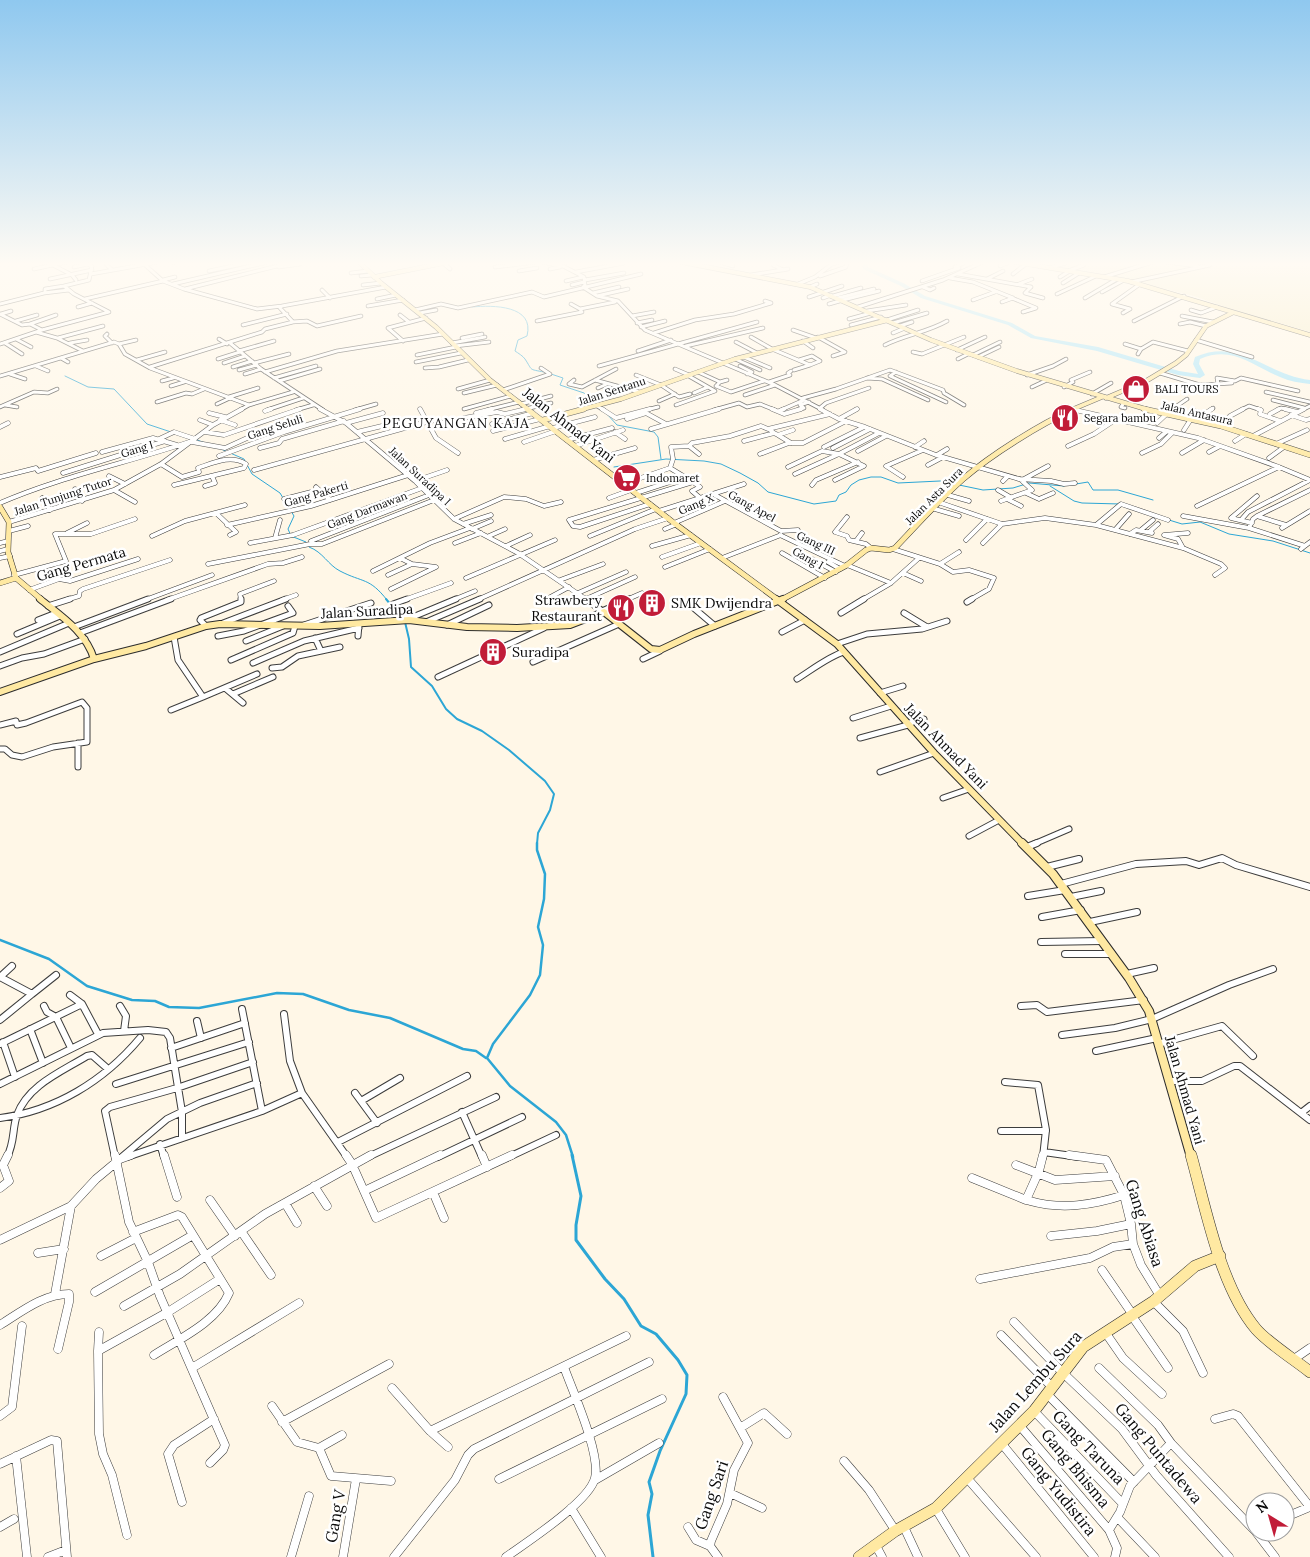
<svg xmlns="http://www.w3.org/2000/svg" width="1310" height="1557" font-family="Lora,serif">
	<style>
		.farmland { fill: #f6ecc6 }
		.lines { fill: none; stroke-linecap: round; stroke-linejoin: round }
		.stream-far3 { stroke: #2ca6d5; stroke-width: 1 }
		.stream-far2 { stroke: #2ca6d5; stroke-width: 2 }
		.stream-far1 { stroke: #2ca6d5; stroke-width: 2.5 }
		.stream { stroke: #2ca6d5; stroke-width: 3 }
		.river { fill: #a9e5fa; fill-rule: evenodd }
		.street-far4-casing { stroke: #3d3d3d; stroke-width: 4.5 }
		.street-far3-casing { stroke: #3d3d3d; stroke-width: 5 }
		.street-far2-casing { stroke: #3d3d3d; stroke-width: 7 }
		.street-far1-casing { stroke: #3d3d3d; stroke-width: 8 }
		.street-casing { stroke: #3d3d3d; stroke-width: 9 }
		.secondary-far4-casing { stroke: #2c2c2c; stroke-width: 5 }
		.secondary-far3-casing { stroke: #2c2c2c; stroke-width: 6 }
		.secondary-far2-casing { stroke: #2c2c2c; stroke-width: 8 }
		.secondary-far1-casing { stroke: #2c2c2c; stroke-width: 10 }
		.secondary-casing { stroke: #2c2c2c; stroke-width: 12 }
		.street-far4 { stroke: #fff; stroke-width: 3 }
		.street-far3 { stroke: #fff; stroke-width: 4 }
		.street-far2 { stroke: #fff; stroke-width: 5 }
		.street-far1 { stroke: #fff; stroke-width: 6 }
		.street { stroke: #fff; stroke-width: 8 }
		.secondary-far4 { stroke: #ffe9a2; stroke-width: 4 }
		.secondary-far3 { stroke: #ffe9a2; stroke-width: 5 }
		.secondary-far2 { stroke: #ffe9a2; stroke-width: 6 }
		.secondary-far1 { stroke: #ffe9a2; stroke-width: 8 }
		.secondary { stroke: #ffe9a2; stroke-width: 11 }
		.labels { text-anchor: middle; stroke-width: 5; stroke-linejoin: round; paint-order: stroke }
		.far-poi-label { font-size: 11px; fill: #0a0a0a; stroke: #fff; text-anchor: start }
		.far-street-label { font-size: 11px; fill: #0a0a0a; stroke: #fff }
		.far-quarter-label { font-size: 14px; letter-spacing: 1px; fill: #0a0a0a; stroke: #fff }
		.street-label { font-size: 14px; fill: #0a0a0a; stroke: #fff }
		.poi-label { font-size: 14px; fill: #0a0a0a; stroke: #fff; text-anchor: start }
		.near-street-label { font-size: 16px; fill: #0a0a0a; stroke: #fff }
	</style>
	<rect width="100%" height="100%" fill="#fff7e7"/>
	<path class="farmland" d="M1021 262H1310V332L1231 309 1194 296 1137 282Z"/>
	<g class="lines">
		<path class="stream-far3" d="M472 307C493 305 535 305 527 336L518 340 515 351C518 353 523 356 525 359 533 371 528 369 544 372
			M551 374 563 378 560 385 584 393 597 405
			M65 376 88 387 114 389 147 424 171 432
			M606 413 617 425 654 432 658 437 661 459
			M195 439 205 443
			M221 449 244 459 252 474 280 493 294 516 288 529 291 536 306 542 309 547C323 552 328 565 340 571 363 583 369 577 387 600
			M614 467 666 459 704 461 721 464 740 473 758 483 768 492 814 504 836 501 839 495 846 492 851 485 859 480 871 477H881L898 483 940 481 983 490 1013 488 1029 483 1064 486
			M1076 484 1088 482 1093 490H1118L1153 500
			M1050 486 1074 501 1082 503 1120 504
			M1169 520 1182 524 1200 522 1229 534 1273 541 1310 553"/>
		<path class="stream-far2" d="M386 599 391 605
			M405 622 409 639 411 667 432 686 446 709 457 719 482 731 509 750 545 781 554 794 550 810 538 833 537 844"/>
		<path class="stream-far1" d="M537 843V850L545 874 544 899 538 927 543 945 540 975 530 995 493 1044 487 1058 510 1086 556 1122 566 1135 573 1157
			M0 940 49 959 87 986 132 1000 155 1001 169 1007 199 1008 277 993 303 994 349 1010 390 1018 463 1049 476 1051 486 1058"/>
		<path class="stream" d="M572 1155 581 1196 576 1225V1240L605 1279 624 1299 641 1326 656 1334 678 1360 687 1375 686 1394 660 1451 649 1482 652 1494 648 1515 653 1557"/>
		<path class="river" d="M862 262H867L868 267 905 284 925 296 1012 323 1035 336 1098 347 1179 371 1198 374 1193 364 1195 357C1241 337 1266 375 1310 380V384C1300 383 1289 381 1280 377 1251 365 1232 345 1200 359L1199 364 1205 375 1200 378 1178 375 1097 351 1031 338 1008 325 921 298 901 286 863 269Z"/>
		<g class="street-far4-casing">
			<path id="street-far4" d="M47 262 72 275 76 280
				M172 262 174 263
				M541 262 563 266 584 277 585 285 583 287
				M720 262 733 266
				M954 262H956
				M1166 262 1198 266
				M443 263 450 269
				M106 264 112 270
				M555 264 566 262
				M773 265 783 270
				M1000 266 1010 262
				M74 267 87 264
				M279 267 300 264 299 262
				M495 267 537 262
				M955 267 964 263
				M1050 268 1068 262
				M34 269 66 262
				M550 269 560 267
				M209 271 251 262
				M519 271 537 268
				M1068 271 1084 265
				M576 272 624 263
				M351 273 368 271
				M91 274 158 262
				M958 274 1031 287
				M1013 274 1026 264
				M751 275 788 269
				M361 276 372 275
				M820 276 846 267 847 262
				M1060 277 1068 272
				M1104 277 1153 262
				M950 278 973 282 1013 298
				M50 279 92 270
				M987 279 1003 271
				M163 280 175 277
				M585 280 624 273
				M163 281 184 289 257 309 282 306
				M566 281 583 277
				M922 281 959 268
				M1131 282 1210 265 1208 264
				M1063 283 1079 273
				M173 284 268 262
				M798 284 815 277 832 264 839 262
				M1019 284 1032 279
				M363 285 381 283
				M572 285 584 282
				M583 287 597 296 618 301 645 330 775 385 823 410
				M810 287 817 284
				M923 287 930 290 934 288
				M1031 287 1025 293 1043 298
				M185 289 293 262
				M322 290 330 298
				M45 292V289L64 286
				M1102 292 1124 280
				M593 293 619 287
				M1057 294 1096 276
				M597 296 628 289
				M833 296 861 288
				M809 297 842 286
				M823 298 831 295
				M838 298 874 289
				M1012 298 1036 308 1023 312
				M1085 298 1117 279
				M85 299 163 281 144 264
				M377 299 396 295
				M843 300 879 291
				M973 300 995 292
				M1002 302 1013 298
				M0 304 44 293 69 290
				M571 304 580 309
				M829 304 843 300
				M368 306 403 300
				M78 307 92 303
				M858 307 943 280 983 262
				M415 310 441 304 458 308 532 292 544 297 641 274
				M1191 310 1201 313 1217 307
				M867 311 906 305
				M420 313 436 310
				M1123 313 1130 309 1112 304 1140 284
				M0 314 22 325 30 324 42 330
				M1 314 11 311
				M400 315 409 322
				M632 316 654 312
				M1182 316 1213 322
				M849 319 871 313
				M887 320 918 310
				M16 321 37 315
				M537 321 582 312 580 309 615 302
				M1134 321 1184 296
				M292 322 307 321 317 326 361 316
				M637 323 652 320
				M893 323 927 313
				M30 324 56 315
				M1180 324 1190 322 1206 326
				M243 325 287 314
				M851 325 881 317
				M900 326 912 322
				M641 327 665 321
				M793 330 816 338
				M36 332 57 338 83 351
				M654 333 695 320 734 314 771 303 765 301
				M893 333 905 328
				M107 334 105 336 112 343
				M751 337 772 349 810 365 794 370
				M818 337 845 352 833 356
				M58 338 103 326
				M462 338 482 334
				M16 339 31 347
				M219 339 227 344
				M1196 340 1252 357
				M403 341 388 328 426 318
				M803 341 813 348
				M736 342 757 353
				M5 343 22 354
				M70 343 87 340
				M230 343 261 369 323 410
				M452 343 485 337
				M0 344 42 330 109 312 74 294 64 286 89 280 92 266 82 262
				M119 344 136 340
				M1125 344 1141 349
				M885 345C905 335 928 332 947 321
				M455 346 489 342
				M686 346 763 328
				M957 350 985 337
				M239 351 274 341
				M638 351 671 340
				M913 352 922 354 964 337
				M1138 354 1141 349 1153 342 1188 351
				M417 355 456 347
				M973 355 1000 342
				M744 357 770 368
				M978 357 999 347
				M61 358 68 362
				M218 359 240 352
				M735 359 760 370
				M958 359 968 354
				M137 360 165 352
				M799 360 812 356 820 361 810 365
				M416 362 461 353
				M224 363 245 356
				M254 363 289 354
				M36 366 48 371
				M599 366 757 322
				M740 366 752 372 747 374
				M150 367 262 332 265 329 293 322 280 308 282 306 386 287
				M233 367 252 361
				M425 368 439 367 468 360
				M675 369 689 375
				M239 370 257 365
				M265 372 337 351 443 334
				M698 372 720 382 716 386 731 392 764 381
				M896 372 890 376 946 402
				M1160 373 1200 385 1232 383
				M10 374 25 379
				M245 374 261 369
				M636 375 661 385 679 397 690 394
				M1027 375 1053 366 1066 359
				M0 376 114 342 119 344 125 354 150 368 249 405 293 392
				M274 378 316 366
				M867 378 882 379 928 400
				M574 380 569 384 582 387 616 369
				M595 380 639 392
				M162 381 173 378
				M279 381 320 369
				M720 382 727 380
				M769 382 790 375 788 373 791 371
				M1218 384 1217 378 1235 381 1241 378 1298 391
				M171 386 184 382
				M1032 387 1045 381
				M1064 387 1073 382 1071 380 1090 372
				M598 388 607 384
				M458 389 490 380
				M503 390 550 374 541 368
				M1266 392 1310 402
				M464 393 497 385
				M694 393 708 387
				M1092 394 1111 383
				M745 395 775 385
				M229 397 258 388
				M803 398 836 389 890 370 943 390 944 393 964 405
				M1273 400 1304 408
				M659 401 675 394
				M157 402 186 393 192 394 204 389
				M1124 403 1121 407 1125 408
				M217 404 230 398
				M521 404 551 396
				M5 405 17 407
				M676 405 715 391 687 375
				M597 406 604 410
				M0 407 34 392 48 393 57 389
				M820 408 826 403 869 388
				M464 409 511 396
				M1071 409 1076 410
				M240 410 249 405
				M267 410 303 398
				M296 410 313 405
				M355 410 376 404
				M487 410 519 402
				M521 410 551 403
				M646 410 658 407
				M714 410 739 403 747 407 760 404 775 410
				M781 410 804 400
				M797 410 804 408 800 405 809 402
				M855 410 857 409
				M1171 410 1187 399
				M1210 410 1213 408
				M1241 410 1249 406 1261 410
				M1277 410 1281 408 1290 410
				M1302 410 1310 406"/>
		</g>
		<g class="street-far3-casing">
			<path id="street-far3" d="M320 409 346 423 415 481 454 519 518 553 587 600
				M420 409 436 438 458 453
				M602 409 616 418 650 409
				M772 409 784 414 801 409
				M820 409 839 419 865 427 936 455 1019 479 1051 481 1064 484 1075 483
				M1071 409 1198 438 1279 467
				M1258 409 1261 410 1260 414 1280 421
				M1285 409 1297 412
				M265 411 271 409
				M779 411 784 409
				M209 413 225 417
				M476 413 492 409
				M1270 414 1279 409
				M1291 415 1306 420 1310 419
				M464 418 497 412 505 414 526 409
				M627 419 646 413 666 424
				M839 419 857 409
				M1187 419 1194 411 1204 414 1212 409
				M200 420 213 425
				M220 420 235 425
				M346 423 383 413
				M1157 423 1172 409
				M492 424 533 413
				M1221 426 1230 416 1243 409
				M0 427 8 423
				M553 428 595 417
				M651 429 719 409
				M1184 430 1191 419
				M493 431 540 419
				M205 432 224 435 300 409
				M357 432 382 426
				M615 432 625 439
				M774 433 778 435 793 430
				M778 435 791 443
				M1253 436 1304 409
				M1159 438 1166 432
				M159 439 174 432 195 439
				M505 439 550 426
				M567 440 612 428
				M744 441 774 433 769 429
				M1235 441 1246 434
				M192 442 225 448 265 430
				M524 442 556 431
				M1276 444 1307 430
				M575 446 623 430
				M689 446 699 454
				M1068 446 1094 434 1115 420
				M824 447 864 427
				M915 447 924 441
				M260 448 279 443 282 439 344 421
				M833 448 870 429
				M858 451 886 436
				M102 452 153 438 177 445
				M1209 452 1220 446
				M1142 453 1161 444 1172 433
				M1182 453 1204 440
				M760 454 789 443H803L846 421
				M937 455 947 449
				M219 456 284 432 360 409
				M1269 458 1284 447
				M593 460 635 448
				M161 464 182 477 199 472 198 468C213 463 231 454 246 464L244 468 174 485
				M928 465 943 457
				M788 467 822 451 839 454 879 433
				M254 470 430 421 438 420 445 425
				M63 473 165 441
				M795 474 839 454 864 466 835 480
				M109 476 125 484
				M0 477 36 468 38 471 96 453
				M903 477 886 466 923 450
				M1024 479 1048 466
				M415 481 447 470
				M1003 481 1008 476
				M693 482 700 487 692 491 699 497
				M623 484 670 468 673 459 671 447 689 446 692 443 730 436 761 426 768 429 830 414
				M812 485 816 480 858 462
				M205 486 215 483 212 476
				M316 487 330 500
				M75 489 82 501
				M114 490 135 502
				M998 490 1010 497
				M636 493 685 477
				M1026 493 1039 499 1053 493
				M713 494 781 531
				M948 495 969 501
				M42 498 50 510
				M609 498 631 490
				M284 499 319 490
				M1007 499 1021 506
				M1001 501 1032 490 1020 479
				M0 503C59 477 127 463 189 442
				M941 503 1002 524 1045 518 1096 525 1183 548 1221 564 1225 568 1215 575
				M650 504 580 527 573 526 569 520 693 482 670 468
				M1197 506 1279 467 1310 480
				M935 509 959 516
				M659 511 744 484
				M216 513 236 532 230 535
				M1183 516 1249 528
				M1257 516 1286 525
				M847 517 835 532 847 536 849 540 866 544 871 548
				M454 519 504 497 526 499 544 506 561 502
				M1241 520 1248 512 1310 480
				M9 522 114 490 161 464 213 425 242 409
				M674 523 725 501
				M1252 523 1231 518 1257 496
				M463 524 491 515
				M227 525 311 506 408 475
				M1096 525 1121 504 1168 520
				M1282 528 1310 511
				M472 529 491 521
				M665 529 677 524
				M1115 530 1129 514
				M1141 530 1153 520
				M9 531 28 526
				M781 531 798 530
				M1149 532 1158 524
				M67 533 87 523
				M1130 534 1136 530 1152 533
				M780 535 845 566
				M1164 535 1178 539 1183 548
				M1164 535 1188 533
				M152 536 185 521 245 505
				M489 536 505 529
				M590 536 656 509
				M275 538 280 520
				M966 540 987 519
				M311 541 429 495
				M856 541 862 533
				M0 543 8 541
				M250 543 293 535 422 488
				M455 543 481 533
				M983 543 1002 524
				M506 546 530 535
				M652 546 691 535
				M1305 546 1249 528 1253 519 1257 516 1310 490
				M893 549 940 564 953 572 969 570 994 578 989 589 970 600
				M1301 549 1310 542
				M0 551 8 549
				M782 553 825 578
				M662 557 701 543
				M0 558 10 556
				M400 558 412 564 436 567
				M722 558 781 535
				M812 559 836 572
				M828 562 840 569
				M208 564 310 544H322L434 500
				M940 564 959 552
				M847 565 891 583
				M665 567 710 549
				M373 571 430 543 470 528
				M903 573 921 581
				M14 575 66 561 55 534H91L135 519
				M388 575 412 564
				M466 578 555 540
				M560 580 603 564
				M391 589 436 567
				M29 590 59 579 70 581 138 559
				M578 593 626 572
				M586 599 635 577
				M66 600 79 596 80 591 83 589 170 560
				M145 600 212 575
				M167 600 268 564 283 563 302 557
				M241 600 240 594 274 581
				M282 600 296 595
				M404 600 451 583
				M453 600 475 591
				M477 600 635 529 668 518
				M545 600 569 587
				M626 600 642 593
				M862 600 891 583 919 558"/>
		</g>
		<g class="street-far2-casing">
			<path id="street-far2" d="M407 599 393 604 408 619 456 599
				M585 599 604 612
				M545 600 547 599
				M967 602 972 599
				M689 604 715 626
				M48 606 70 599
				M602 611 629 599
				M841 613 864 599
				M904 613 927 627
				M38 620 56 613
				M426 622 480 599
				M223 623 286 599
				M304 625 371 603
				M447 625 489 605
				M206 626 200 620 201 618 241 602V599
				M74 627 148 599
				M782 632 805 620
				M80 633 171 599
				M17 634 60 616
				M218 636 244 631 293 613 288 606
				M358 636 359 625
				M174 637 178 660 203 697 257 674
				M315 638 321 651
				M246 641 283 626
				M837 644 867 634 922 629 947 621
				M0 652 69 623
				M643 659 660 651
				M231 660 293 633 295 626
				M533 662 619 624
				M253 663 304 641 359 628
				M0 666 22 658 44 654 85 639
				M272 668 282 667 298 656 340 647
				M438 677 544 628
				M797 679C810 671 831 655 844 652
				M225 688 243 703
				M880 693 903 686
				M233 694 273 677
				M171 710 203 697
				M853 718 891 706
				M906 724 924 719
				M0 725 16 721 17 725 26 723 82 702 87 708V742L53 747 22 757 12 755 5 749H0
				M860 738 908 725
				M78 743V767
				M880 772 934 753
				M943 798 969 789
				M969 836 999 820
				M1034 844 1069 829"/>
		</g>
		<g class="street-far1-casing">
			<path id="street-far1" d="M1027 847 1037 843
				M1047 867 1079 859
				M1061 884 1136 864 1186 861 1199 865 1222 858 1236 865 1310 887
				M1028 896 1065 890
				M1071 897 1101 891
				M1042 917 1081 910
				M1090 922 1137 912
				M1041 942 1102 941
				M1065 954H1112
				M1127 974 1154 968
				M0 977 32 994 0 1020
				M0 977 12 966
				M32 994 56 975
				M70 995 82 1004 98 1034
				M44 1006 47 1012 56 1017 71 1048
				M120 1006 126 1016 124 1031
				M1021 1006 1037 1005 1047 1012 1144 1000
				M242 1009 262 1111
				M284 1014 290 1061 302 1093 347 1157
				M197 1021 201 1038
				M30 1029 43 1063
				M1062 1035 1115 1028 1152 1019 1229 985 1273 969
				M3 1042 15 1077
				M0 1044 82 1004
				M1158 1044 1222 1026 1253 1056
				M171 1048 245 1023
				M1096 1051 1157 1038
				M1169 1081H1202L1234 1066H1240L1310 1120
				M1005 1082 1038 1085 1046 1130 1043 1157
				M0 1084 103 1033 148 1030 166 1032 170 1038 182 1112V1137
				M116 1084 249 1042
				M355 1093 377 1123
				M361 1101 400 1078
				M462 1112 482 1157
				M1301 1113 1310 1106
				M0 1118C55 1111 104 1081 140 1038
				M1001 1131H1046
				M338 1142 467 1076
				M160 1144 164 1157
				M1044 1152 1079 1157
				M123 1156 167 1119 200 1103 257 1083
				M7 1157C15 1142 12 1129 17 1115 28 1085 61 1072 87 1056L92 1055 108 1069
				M115 1157 105 1111 110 1107 177 1088 253 1062
				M127 1157 262 1111 302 1093
				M368 1157 496 1097
				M438 1157 522 1117
				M509 1157 556 1135"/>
		</g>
		<g class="street-casing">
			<path id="street" d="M115 1155 129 1222 148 1262 160 1296 225 1445 223 1450 210 1463
				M164 1155 177 1197
				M346 1155 352 1164 376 1218 512 1155
				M482 1155 487 1167
				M1069 1155 1106 1160 1124 1195 1131 1224 1133 1244 1141 1265 1160 1296
				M1016 1165 1055 1180 1115 1176
				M972 1178 1026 1200 1039 1171 1043 1155
				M314 1186 327 1206
				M0 1188 9 1181 3 1165 8 1155
				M364 1191 440 1155
				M433 1192 444 1218
				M210 1200 235 1236
				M1030 1201C1062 1210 1093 1205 1124 1195
				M285 1203 297 1223
				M241 1231 271 1275
				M133 1232 178 1215 182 1217 229 1293C217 1322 179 1339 154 1355
				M1051 1236 1097 1231 1131 1224
				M0 1240 71 1206 96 1179 120 1159 131 1155
				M38 1253 64 1249
				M101 1256 136 1238
				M1102 1270 1133 1315
				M980 1279 1090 1258 1113 1247 1133 1244
				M95 1292 193 1235
				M55 1294 71 1206
				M1154 1302 1183 1331 1203 1373
				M124 1306 180 1274 265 1214 371 1155
				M1132 1316 1168 1368
				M1014 1322 1062 1372 1122 1429 1156 1475 1229 1557
				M0 1325C21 1312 43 1294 69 1294V1302L58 1349
				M1105 1332 1123 1358 1162 1394
				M1001 1335 1052 1387
				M98 1351 99 1332
				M1294 1359 1310 1348
				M192 1368 299 1303
				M1099 1368 1158 1425 1171 1443
				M392 1388 430 1431 626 1336
				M1047 1394 1134 1482
				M272 1406 297 1442 319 1448 331 1476 391 1481
				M1034 1411 1123 1504
				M0 1416 12 1407 22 1326
				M1215 1419 1233 1414 1238 1416 1310 1507
				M282 1422 389 1364
				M1020 1426 1109 1530
				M740 1428 764 1413 787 1434
				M430 1431 448 1447
				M1002 1444 1094 1557
				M319 1448 342 1435
				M16 1456 27 1557
				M844 1461 869 1490 895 1530
				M0 1464 51 1440 57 1441 67 1557
				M967 1478 1036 1557
				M499 1479 662 1399
				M595 1480 659 1443
				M730 1493 762 1508
				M182 1502 168 1454 174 1445 214 1419
				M571 1508 601 1557
				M936 1509 965 1557
				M1293 1514 1310 1507
				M1118 1518 1155 1557
				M0 1527 14 1519
				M688 1527 696 1540 710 1546
				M904 1527 918 1557
				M1256 1532 1275 1557
				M127 1535 112 1475 103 1454 99 1434 98 1351 168 1312 220 1279
				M875 1544 882 1557
				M48 1557 66 1550
				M291 1557 309 1496
				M343 1557 356 1479
				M394 1557 455 1480 468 1455 474 1449 649 1362
				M506 1557C527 1542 589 1502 595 1478 601 1454 573 1392 564 1367
				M718 1557 710 1546 711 1541 727 1504 734 1470 748 1443 723 1397
				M1115 1557 1117 1548 1109 1530 1120 1512 1130 1486 1171 1443 1255 1531"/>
		</g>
		<g class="secondary-far4-casing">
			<path id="secondary-far4" d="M359 262 381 283 436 327 490 380 529 410
				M681 262 810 287 931 340 1017 371 1149 410
				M1015 262 1128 281 1310 335
				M374 277 449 262
				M1106 398 1146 381 1176 363 1186 355 1206 326 1232 313
				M579 410 621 399 735 359 888 320
				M1071 410 1102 397"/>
		</g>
		<g class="secondary-far3-casing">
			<path id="secondary-far3" d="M527 409 674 523 778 600
				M1144 409 1221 426 1310 455
				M543 420 584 409
				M0 507 9 522 8 552 16 578 42 600
				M0 583 16 578
				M781 600 847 565 866 550 871 548 889 550 895 548C917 525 939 500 963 479 991 455 1040 424 1074 409"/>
		</g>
		<g class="secondary-far2-casing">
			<path id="secondary-far2" d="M40 599C61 616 86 632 94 659
				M776 599 837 644 934 753 1023 844
				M0 692 94 659 146 646 206 626 220 624 320 626 409 620 467 627 517 628 570 625 604 612 651 649 660 650 694 634 783 599"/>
		</g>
		<g class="secondary-far1-casing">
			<path id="secondary-far1" d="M1022 843 1053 874 1129 978 1149 1011 1191 1157"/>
		</g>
		<g class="secondary-casing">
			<path id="secondary" d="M1191 1155C1206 1209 1220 1286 1256 1329 1268 1343 1295 1360 1310 1372
				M859 1557 895 1531 936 1508 1034 1411 1083 1347 1154 1301 1195 1266 1220 1256"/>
		</g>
		<use href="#street-far4" class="street-far4"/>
		<use href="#street-far3" class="street-far3"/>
		<use href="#street-far2" class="street-far2"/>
		<use href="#street-far1" class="street-far1"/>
		<use href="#street" class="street"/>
		<use href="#secondary-far4" class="secondary-far4"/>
		<use href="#secondary-far3" class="secondary-far3"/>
		<use href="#secondary-far2" class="secondary-far2"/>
		<use href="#secondary-far1" class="secondary-far1"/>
		<use href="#secondary" class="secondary"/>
	</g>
	<linearGradient id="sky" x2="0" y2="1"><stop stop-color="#8fc8ef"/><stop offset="0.55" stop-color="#fffbf4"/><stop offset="1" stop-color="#fffbf4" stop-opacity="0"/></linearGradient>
	<rect width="1310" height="480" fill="url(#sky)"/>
	<defs>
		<g id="shop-disc" transform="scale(1.4375)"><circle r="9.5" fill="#c11c38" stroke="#fff"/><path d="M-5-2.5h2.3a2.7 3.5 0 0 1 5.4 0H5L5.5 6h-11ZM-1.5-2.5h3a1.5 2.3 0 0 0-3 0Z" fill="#fff"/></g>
		<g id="restaurant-disc" transform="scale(1.4375)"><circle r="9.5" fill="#c11c38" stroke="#fff"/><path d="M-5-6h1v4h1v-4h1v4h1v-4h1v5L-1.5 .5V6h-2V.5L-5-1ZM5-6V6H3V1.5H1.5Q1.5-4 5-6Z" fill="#fff"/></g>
		<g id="supermarket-disc" transform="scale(1.4375)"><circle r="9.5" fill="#c11c38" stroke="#fff"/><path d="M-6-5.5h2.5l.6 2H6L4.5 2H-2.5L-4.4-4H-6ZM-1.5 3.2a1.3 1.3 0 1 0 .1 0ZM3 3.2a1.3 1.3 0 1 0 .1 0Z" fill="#fff"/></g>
		<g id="building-disc" transform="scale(1.4375)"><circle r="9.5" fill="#c11c38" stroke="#fff"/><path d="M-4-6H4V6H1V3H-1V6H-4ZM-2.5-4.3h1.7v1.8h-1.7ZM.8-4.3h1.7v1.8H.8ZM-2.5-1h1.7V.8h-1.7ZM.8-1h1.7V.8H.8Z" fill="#fff"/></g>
	</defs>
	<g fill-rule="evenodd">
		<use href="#shop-disc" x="1136" y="389"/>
		<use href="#restaurant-disc" x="1065" y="418"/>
		<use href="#supermarket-disc" x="627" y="478"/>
		<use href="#building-disc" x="652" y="603"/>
		<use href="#restaurant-disc" x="621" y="608"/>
		<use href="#building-disc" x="493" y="652"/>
	</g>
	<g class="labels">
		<g class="far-poi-label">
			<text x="1155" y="393">BALI TOURS</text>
			<text x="1084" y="422">Segara bambu</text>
			<text x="646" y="482">Indomaret</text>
		</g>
		<g class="far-street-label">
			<text transform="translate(612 391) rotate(-18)" y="4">Jalan Sentanu</text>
			<text transform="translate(1197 413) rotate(13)" y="4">Jalan Antasura</text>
			<text transform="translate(275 427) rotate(-18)" y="4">Gang Seluli</text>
			<text transform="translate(137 449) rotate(-17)" y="4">Gang I</text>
			<text transform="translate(420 476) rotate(43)" y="4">Jalan Suradipa I</text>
			<text transform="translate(316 494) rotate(-16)" y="4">Gang Pakerti</text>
			<text transform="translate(63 496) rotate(-18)" y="4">Jalan Tunjung Tutor</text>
			<text transform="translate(934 496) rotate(-45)" y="4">Jalan Asta Sura</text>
			<text transform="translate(696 504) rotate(-23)" y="4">Gang X</text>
			<text transform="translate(752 506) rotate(29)" y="4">Gang Apel</text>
			<text transform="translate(367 510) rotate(-21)" y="4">Gang Darmawan</text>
			<text transform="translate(816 543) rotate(25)" y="4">Gang III</text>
			<text transform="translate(808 558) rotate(29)" y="4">Gang I</text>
		</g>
		<g class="far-quarter-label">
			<text x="456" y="428">PEGUYANGAN KAJA</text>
		</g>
		<g class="street-label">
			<text transform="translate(569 425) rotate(38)" y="5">Jalan Ahmad Yani</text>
			<text transform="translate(81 564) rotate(-16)" y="5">Gang Permata</text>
			<text transform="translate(367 611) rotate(-3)" y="5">Jalan Suradipa</text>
			<text transform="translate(946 746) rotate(46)" y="5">Jalan Ahmad Yani</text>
			<text transform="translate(1185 1090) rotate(74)" y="5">Jalan Ahmad Yani</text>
		</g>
		<g class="poi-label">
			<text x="602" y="605" text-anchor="end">Strawbery<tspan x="602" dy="16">Restaurant</tspan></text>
			<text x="671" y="608">SMK Dwijendra</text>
			<text x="512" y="657">Suradipa</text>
		</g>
		<g class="near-street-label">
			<text transform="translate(1145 1223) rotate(72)" y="6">Gang Abiasa</text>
			<text transform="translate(1035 1381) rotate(-48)" y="6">Jalan Lembu Sura</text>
			<text transform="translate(1089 1447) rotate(46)" y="6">Gang Taruna</text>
			<text transform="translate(1159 1453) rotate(50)" y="6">Gang Puntadewa</text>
			<text transform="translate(1076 1468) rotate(50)" y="6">Gang Bhisma</text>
			<text transform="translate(1059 1491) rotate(51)" y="6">Gang Yudistira</text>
			<text transform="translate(711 1495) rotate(-71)" y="6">Gang Sari</text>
			<text transform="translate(335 1516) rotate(-80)" y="6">Gang V</text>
		</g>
	</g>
	<g transform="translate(1270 1517) rotate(323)"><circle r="24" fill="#ffffff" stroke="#9d9d9d"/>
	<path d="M0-4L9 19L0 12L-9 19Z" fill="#c11c38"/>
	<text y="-8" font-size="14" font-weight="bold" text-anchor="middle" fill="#0a0a0a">N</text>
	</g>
</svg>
